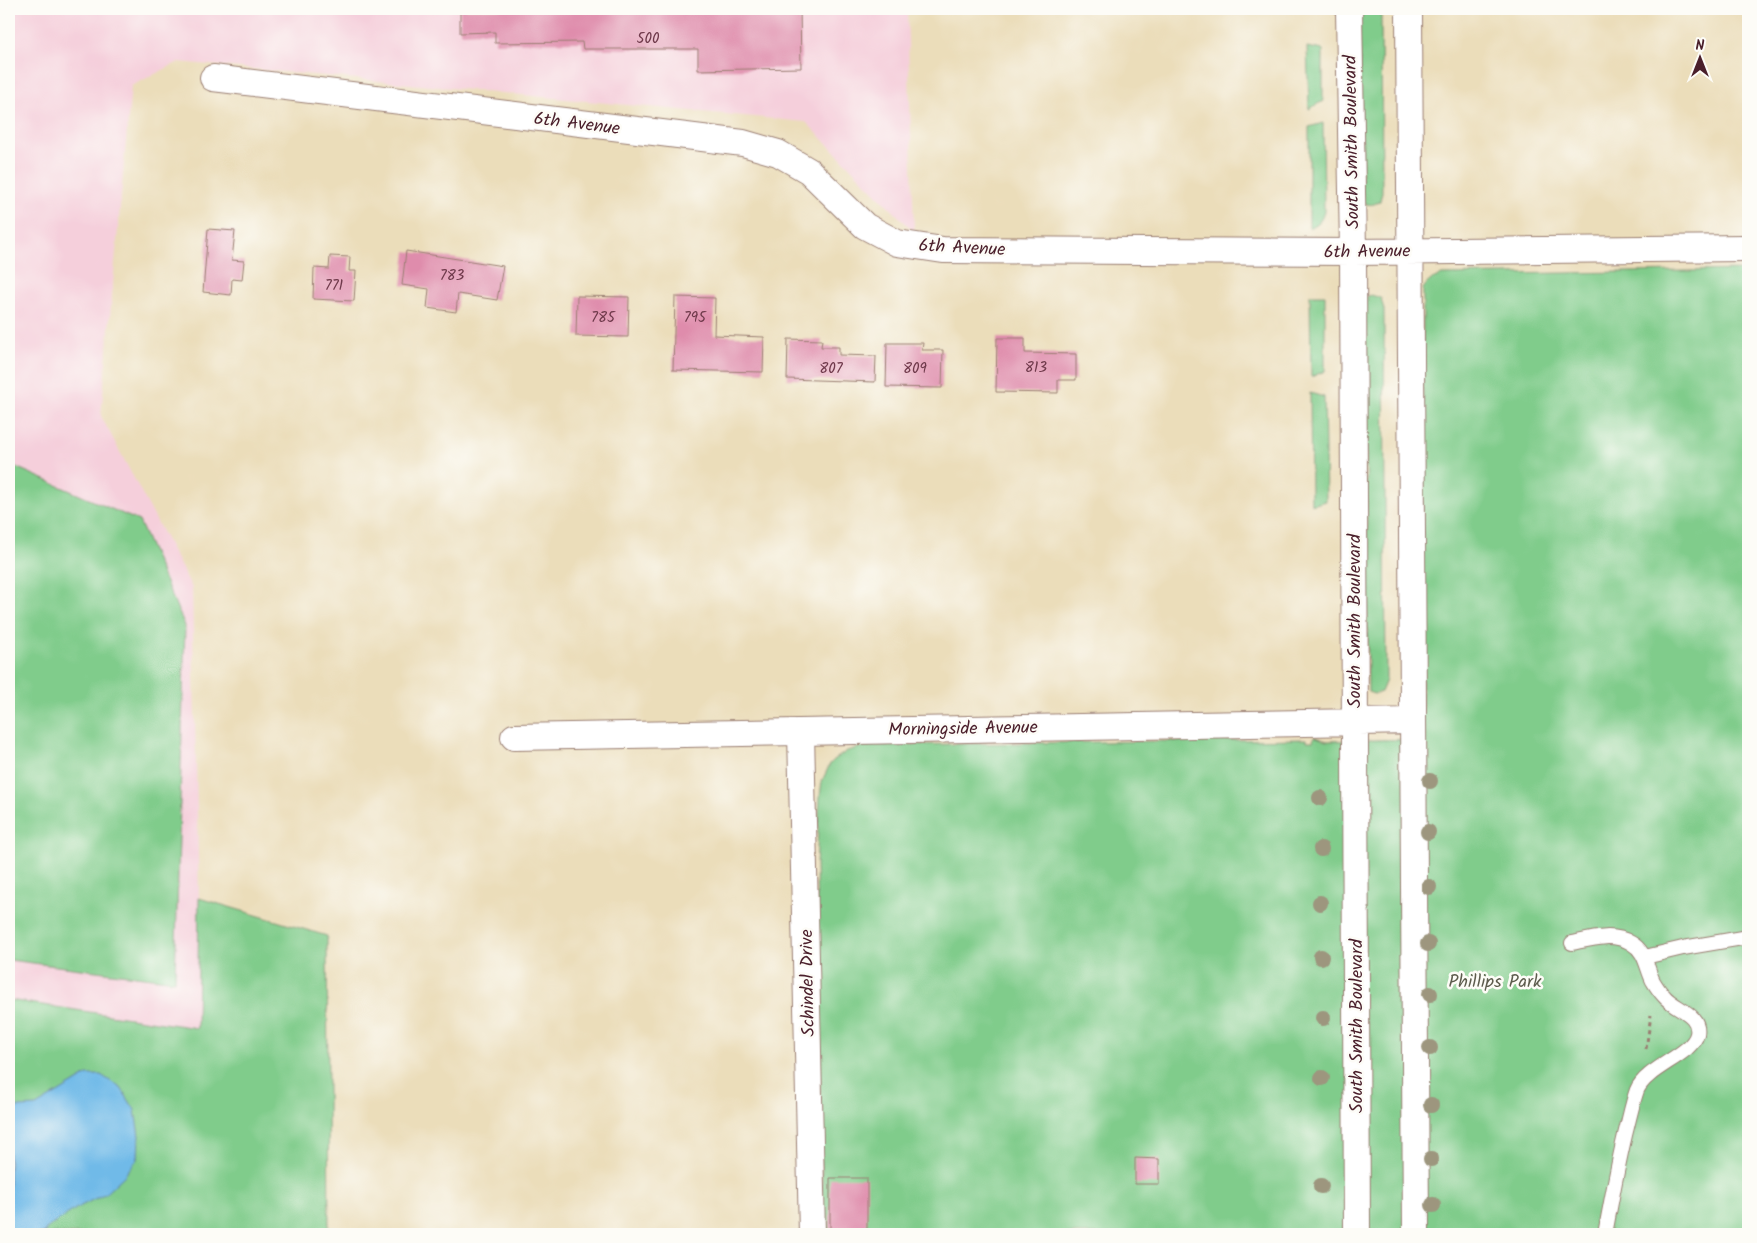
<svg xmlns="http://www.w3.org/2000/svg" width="1757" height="1243" font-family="Kalam,sans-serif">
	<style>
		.built { fill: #f5cfdb }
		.green { fill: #80cc8b; stroke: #65765b }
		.water { fill: #70bae8; stroke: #5d6c8a }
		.building { fill: #df8cac }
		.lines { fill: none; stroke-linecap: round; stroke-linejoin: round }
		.service-casing { stroke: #9a7e72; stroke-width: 16 }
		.minor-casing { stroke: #9a7e72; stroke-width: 28 }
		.path { stroke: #9a7e72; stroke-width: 3; stroke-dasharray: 4 4; stroke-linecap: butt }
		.service { stroke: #fff; stroke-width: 14 }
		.minor { stroke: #fff; stroke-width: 26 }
		.tree { fill: #9d967e }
		.labels { text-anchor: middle; stroke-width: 5; stroke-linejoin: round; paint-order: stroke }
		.number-label { font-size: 15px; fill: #6f3a4b }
		.street-label { font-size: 18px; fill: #4a1f2b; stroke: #fdfcf7 }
		.park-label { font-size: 18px; fill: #5d5c4d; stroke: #fdfcf7 }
	</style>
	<rect width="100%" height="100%" fill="#fdfcf7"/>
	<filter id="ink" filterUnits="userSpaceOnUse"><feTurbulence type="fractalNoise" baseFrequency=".02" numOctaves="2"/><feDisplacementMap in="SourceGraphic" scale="10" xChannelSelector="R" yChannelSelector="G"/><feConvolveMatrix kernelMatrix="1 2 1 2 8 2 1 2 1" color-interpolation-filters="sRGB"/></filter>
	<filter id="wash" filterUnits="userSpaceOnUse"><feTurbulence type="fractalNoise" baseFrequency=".0096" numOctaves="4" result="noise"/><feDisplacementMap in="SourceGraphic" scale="20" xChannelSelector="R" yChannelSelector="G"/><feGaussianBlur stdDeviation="1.12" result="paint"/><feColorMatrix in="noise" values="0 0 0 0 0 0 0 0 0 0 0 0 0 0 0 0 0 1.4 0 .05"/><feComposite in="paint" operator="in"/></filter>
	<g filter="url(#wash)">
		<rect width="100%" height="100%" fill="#ebddba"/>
		<path class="built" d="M9 9H907L914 232 806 122 179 62 131 86 101 416 192 588 199 898 197 1028 9 1000Z"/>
		<path class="green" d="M1359 9H1381L1382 192 1380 201C1374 205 1369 206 1362 202Z
			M1307 47 1323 50V101L1309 109Z
			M1323 123 1324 211C1322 221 1318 224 1309 228V127Z
			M1748 270V1234H823L816 865 820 796 822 781 830 764 834 760 847 751 865 746 888 745 1307 739V741H1313L1314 736 1327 741 1422 739 1423 289C1428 281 1433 278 1442 275Z
			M1310 295H1325V371L1311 377Z
			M1371 295 1381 298 1384 310 1386 680 1381 692 1374 694 1368 692 1365 297Z
			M1310 393 1324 397 1326 501 1311 505Z
			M9 464 139 521 185 626 175 981 9 960Z
			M199 898 327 936 329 1234H9V1000L197 1028Z"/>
		<path class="water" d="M87 1075H101L121 1088 135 1110 139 1136 138 1158 125 1175 106 1193 77 1208 47 1228 44 1234H9V1109L19 1107 36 1106Z"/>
		<g id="blocks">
			<path class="building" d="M460 9H800L801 68 698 70V49H583L582 42 495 43V32L460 33Z
				M208 229 235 231 232 260 244 261 242 280 232 279 231 295 203 292Z
				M406 251 503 266 497 300 458 294 456 312 427 308 429 289 402 285Z
				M330 256 350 257 349 271H356L354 301 313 299 314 268 329 269Z
				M577 296 629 297 628 337 576 336Z
				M675 297 715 298 714 335 764 337 763 372 673 370Z
				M997 338H1025V353L1076 354V380H1058V393L996 392Z
				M788 339 822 340 821 347H839V355L876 356 875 382 787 379Z
				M887 343H923L922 350H943L942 388 886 387Z
				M1135 1158 1159 1159V1184H1135Z
				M830 1178H867V1234H830Z"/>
		</g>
	</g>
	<g filter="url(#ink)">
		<use href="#blocks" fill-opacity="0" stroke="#9a7e72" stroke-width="1"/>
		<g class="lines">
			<g class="service-casing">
				<path id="service" d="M1572 943C1591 939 1613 932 1631 943 1646 951 1646 967 1653 981 1656 986 1660 992 1664 996 1674 1009 1701 1013 1697 1034 1692 1055 1647 1067 1637 1090 1633 1101 1630 1115 1627 1127 1618 1162 1612 1198 1605 1234
					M1645 957 1683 948 1748 937"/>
			</g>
			<g class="minor-casing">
				<path id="minor" d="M1349 9 1353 252 1357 1234
					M1409 9 1416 1234
					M213 78 743 143 778 153 809 171 865 226 897 243 943 250 1353 252 1748 248
					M801 732 812 1234
					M514 737 1413 721"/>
			</g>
			<path class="path" d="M1646 1049 1651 1015"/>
			<use href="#service" class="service"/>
			<use href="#minor" class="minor"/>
		</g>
		<g class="tree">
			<circle cx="1430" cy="781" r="8"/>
			<circle cx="1320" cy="798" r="8"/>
			<circle cx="1428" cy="832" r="8"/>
			<circle cx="1321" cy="849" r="8"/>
			<circle cx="1429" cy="887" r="8"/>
			<circle cx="1320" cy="903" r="8"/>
			<circle cx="1428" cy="944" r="8"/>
			<circle cx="1321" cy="957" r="8"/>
			<circle cx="1430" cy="994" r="8"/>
			<circle cx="1323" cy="1018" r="8"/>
			<circle cx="1430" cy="1048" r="8"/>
			<circle cx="1322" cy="1078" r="8"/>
			<circle cx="1431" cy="1105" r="8"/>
			<circle cx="1431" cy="1159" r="8"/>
			<circle cx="1321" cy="1186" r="8"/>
			<circle cx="1433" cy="1205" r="8"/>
		</g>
	</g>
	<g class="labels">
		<g class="number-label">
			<text x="648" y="43">500</text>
			<text x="452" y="280">783</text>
			<text x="334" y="290">771</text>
			<text x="603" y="322">785</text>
			<text x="695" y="322">795</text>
			<text x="1036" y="372">813</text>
			<text x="831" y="373">807</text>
			<text x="915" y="373">809</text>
		</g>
		<g class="street-label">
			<text transform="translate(577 123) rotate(7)" y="6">6th Avenue</text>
			<text transform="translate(1351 142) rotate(-91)" y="6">South Smith Boulevard</text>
			<text transform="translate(962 247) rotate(3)" y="6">6th Avenue</text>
			<text transform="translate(1367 251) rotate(-1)" y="6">6th Avenue</text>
			<text transform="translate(1354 621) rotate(-90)" y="6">South Smith Boulevard</text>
			<text transform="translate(963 728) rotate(-1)" y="6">Morningside Avenue</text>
			<text transform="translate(807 983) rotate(-91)" y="6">Schindel Drive</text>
			<text transform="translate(1356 1026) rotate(-90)" y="6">South Smith Boulevard</text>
		</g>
		<g class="park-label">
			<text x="1495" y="987">Phillips Park</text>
		</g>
	</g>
	<rect width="1757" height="1243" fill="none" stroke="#fdfcf7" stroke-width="30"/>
	<g transform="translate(1700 58)" stroke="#fdfcf7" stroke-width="4" paint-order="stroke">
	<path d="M0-4L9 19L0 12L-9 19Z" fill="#4a1f2b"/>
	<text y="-8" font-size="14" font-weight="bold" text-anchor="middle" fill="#4a1f2b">N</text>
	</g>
</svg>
